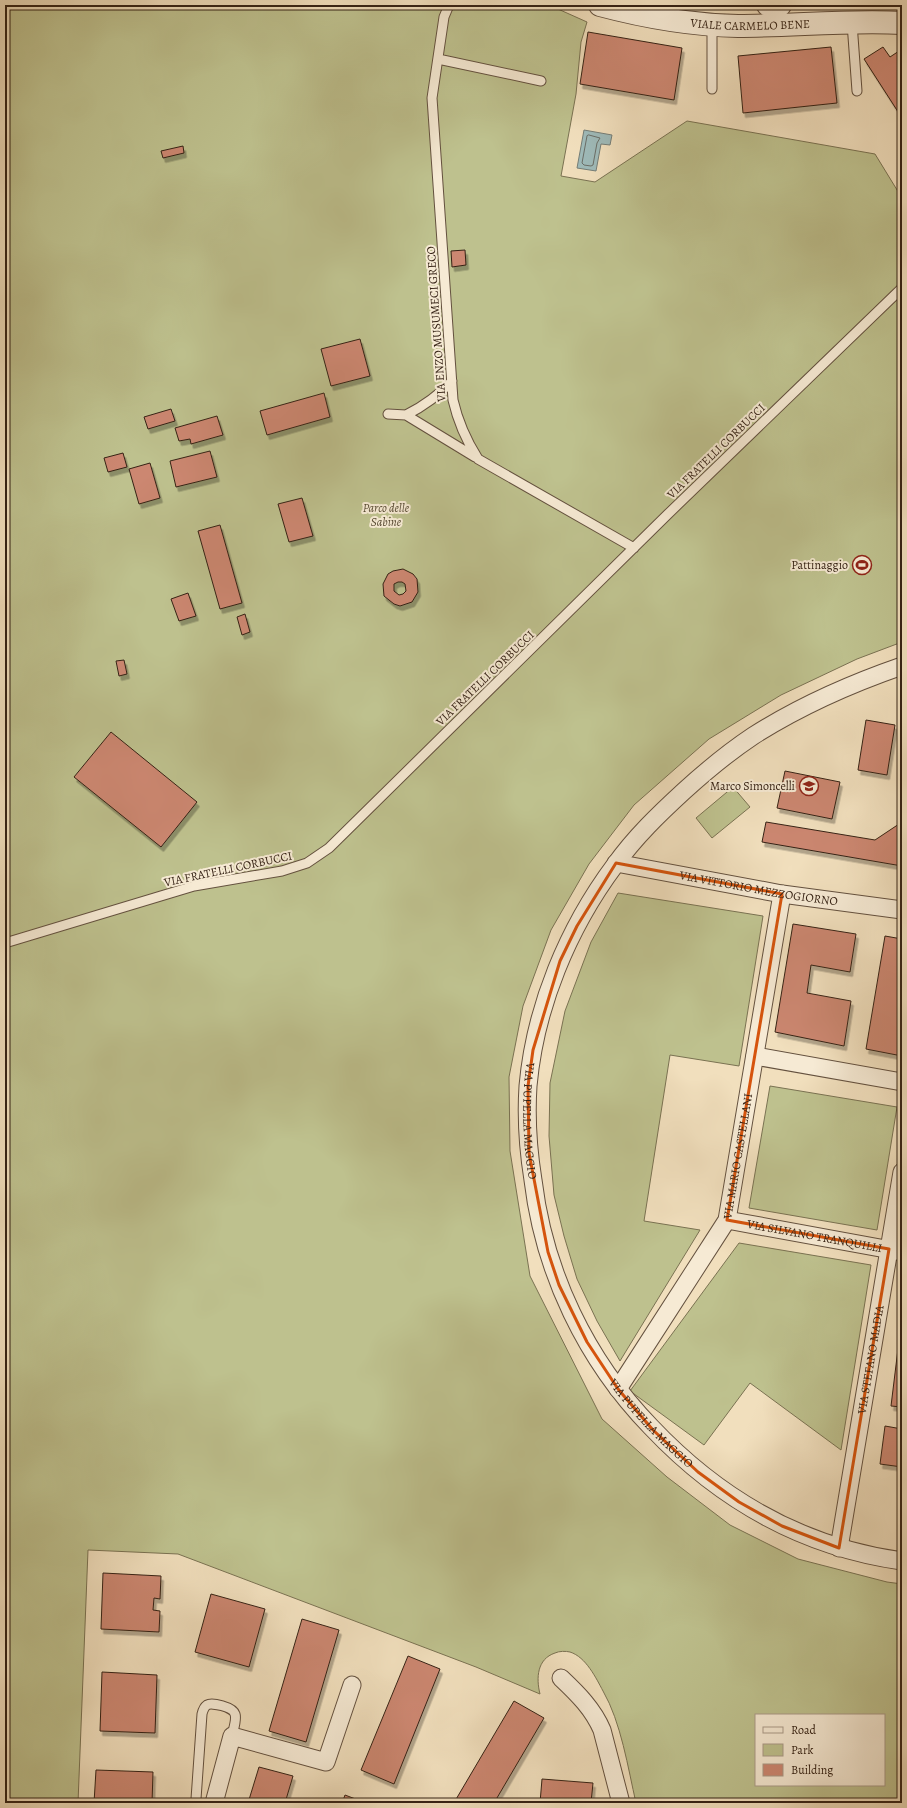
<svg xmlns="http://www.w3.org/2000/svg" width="907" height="1808" font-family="Alegreya,serif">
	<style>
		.green { fill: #bec18e; stroke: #7a7252; fill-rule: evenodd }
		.water { fill: #9ebab9; stroke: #747d77 }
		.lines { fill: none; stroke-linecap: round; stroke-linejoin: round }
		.shore { stroke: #6a6e67; stroke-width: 1 }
		.building { fill: #cc8771; stroke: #352215; fill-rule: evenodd; filter: url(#shadow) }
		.service-casing { stroke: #64513f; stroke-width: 11 }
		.minor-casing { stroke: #64513f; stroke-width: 19 }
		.tertiary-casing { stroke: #64513f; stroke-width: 24 }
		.service { stroke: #f6ead4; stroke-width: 9 }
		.minor { stroke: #f6ead4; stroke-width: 17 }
		.tertiary { stroke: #f6ead4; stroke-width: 22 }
		.marked { fill: none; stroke: #d6540d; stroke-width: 3; stroke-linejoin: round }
		.labels { text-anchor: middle; stroke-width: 4; stroke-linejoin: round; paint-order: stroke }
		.street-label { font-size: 12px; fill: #352215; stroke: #f6ead4 }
		.park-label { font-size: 12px; font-style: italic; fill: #574a33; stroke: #f6ead4 }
		.poi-label { font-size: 12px; fill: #352215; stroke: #f6ead4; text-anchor: end }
	</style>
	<defs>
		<filter id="shadow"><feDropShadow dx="2.5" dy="4.5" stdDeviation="0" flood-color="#0004"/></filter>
	</defs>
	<rect width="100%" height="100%" fill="#f1dfbd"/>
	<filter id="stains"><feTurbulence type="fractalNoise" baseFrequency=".005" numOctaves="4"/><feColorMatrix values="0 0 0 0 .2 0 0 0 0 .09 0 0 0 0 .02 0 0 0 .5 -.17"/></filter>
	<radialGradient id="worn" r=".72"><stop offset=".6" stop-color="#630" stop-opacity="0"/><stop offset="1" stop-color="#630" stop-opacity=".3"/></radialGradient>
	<path class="green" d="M5 5H549L587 22 581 42 576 94 561 176 595 182 687 121 875 154 902 198V642L857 659 781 695 709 739 634 805 589 864 551 930 523 1006 509 1077 510 1151 530 1276 602 1419 667 1477 730 1525 798 1559 887 1582 902 1584V1803H636C628 1768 621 1722 603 1691 596 1678 586 1657 570 1652 566 1651 559 1651 555 1653 537 1659 536 1678 540 1694L476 1667 178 1554 88 1550 78 1803H5ZM756 1715H884V1785H756Z
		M733 787 750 807 712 838 696 818Z
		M618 893 763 916 739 1066 670 1055 644 1221 700 1230 620 1361 597 1321 577 1279 564 1236 554 1195 549 1136 550 1083 565 1011 591 942Z
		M770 1086 897 1107 877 1230 749 1208Z
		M739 1243 871 1265 841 1450 750 1383 704 1445 630 1391Z"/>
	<path class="water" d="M584 130 612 135 610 145 601 144 596 171 577 168Z"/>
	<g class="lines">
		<path class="shore" d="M589 135 600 138 597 143 593 165 591 166 584 165 582 163 587 136Z"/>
	</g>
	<path class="building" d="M588 32 682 48 674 100 580 84Z
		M831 47 837 103 743 113 738 56Z
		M883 47 890 57 902 49V118L864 59Z
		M183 146 184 153 163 158 161 151Z
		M465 250 466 265 452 267 451 251Z
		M360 339 370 376 331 386 321 349Z
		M324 393 330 417 267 435 260 411Z
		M171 409 175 421 148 429 144 417Z
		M217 416 223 435 191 444 190 439 179 441 175 428Z
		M210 451 217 477 176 487 170 461Z
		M123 453 127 467 108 472 104 458Z
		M150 463 160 498 139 504 129 469Z
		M302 498 313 536 289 542 278 504Z
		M220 525 242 603 220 609 198 531Z
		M403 569 413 574 417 579 418 592 412 602 400 606 394 604 384 596 383 584 388 574 393 571ZM398 582H402L405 584 406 591 403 594 399 595 394 591V584Z
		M188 593 196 616 179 621 171 599Z
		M245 614 250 632 242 635 237 617Z
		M124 660 127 674 119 676 116 661Z
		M866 720 895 725 887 775 858 770Z
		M111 732 197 802 161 847 74 777Z
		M785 771 840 782 832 819 777 808Z
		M766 822 875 840 902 822V866L762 842Z
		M793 924 856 934 850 972 811 965 807 993 851 1001 844 1046 775 1032Z
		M885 936 902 939V1056L866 1049Z
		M902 1316V1407L891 1406Z
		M885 1426 902 1429V1467L880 1464Z
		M103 1573 161 1576 160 1599 154 1598 153 1610 160 1611 159 1632 101 1629Z
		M211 1594 265 1609 249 1667 195 1652Z
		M302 1619 339 1630 306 1742 269 1731Z
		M408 1656 440 1669 394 1784 361 1770Z
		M102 1672 157 1675 155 1733 100 1731Z
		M514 1701 544 1718 494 1803H459L455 1801Z
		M259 1767 293 1776 285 1803H248Z
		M96 1770 153 1772 152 1803H94Z
		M542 1779 593 1783 591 1803H540Z
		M345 1795 366 1803H342Z"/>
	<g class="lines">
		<g class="service-casing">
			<path id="service" d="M449 5 444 17 432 98 453 400C458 422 466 440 478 459L634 548
				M852 23 857 91
				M438 59 541 81
				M712 89V24
				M388 414 406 415 475 457
				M406 415C424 406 438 396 452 381
				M5 943 194 886 282 871 307 863 329 848 668 514 902 288
				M197 1803 196 1799 202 1714C203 1710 204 1707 207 1705 212 1702 233 1707 235 1714 237 1720 233 1730 232 1736"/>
		</g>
		<g class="minor-casing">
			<g id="minor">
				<path id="s1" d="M902 666C850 684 800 706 753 736 729 752 706 771 684 791 659 814 635 837 615 865 568 928 535 1007 528 1086 526 1117 528 1149 533 1180 544 1272 586 1360 651 1427 720 1500 802 1547 902 1561"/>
				<path id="s2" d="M616 863 782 894 902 910"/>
				<path d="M755 1056 902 1082"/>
				<path id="s3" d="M727 1220 902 1252"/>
				<path id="s4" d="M618 1389 727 1220 782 894"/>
				<path id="s5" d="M839 1548 902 1172"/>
				<path d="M561 1678C578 1694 593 1709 602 1730L621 1803"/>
				<path d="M214 1803 232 1736 326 1762 352 1685"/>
			</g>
		</g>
		<g class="tertiary-casing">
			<g id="tertiary">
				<path id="s6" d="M600 5C645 17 692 25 738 26 793 26 848 20 902 23"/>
				<path d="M768 5H780"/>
			</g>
		</g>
		<use href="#service" class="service"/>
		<use href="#minor" class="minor"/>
		<use href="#tertiary" class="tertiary"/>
	</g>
	<path class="marked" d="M616 863 782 894 727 1220 889 1249 839 1548 782 1526 739 1502 698 1472 653 1430 618 1389 587 1342 559 1285 548 1252 529 1153 528 1086 533 1050 560 961 577 926Z"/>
	<defs>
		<g id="stadium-ring" transform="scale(1)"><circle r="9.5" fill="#f6ead4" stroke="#8f2418" stroke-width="1.5"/><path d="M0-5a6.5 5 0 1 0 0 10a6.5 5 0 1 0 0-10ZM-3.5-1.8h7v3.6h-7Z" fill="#8f2418"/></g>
		<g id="school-ring" transform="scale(1)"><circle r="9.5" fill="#f6ead4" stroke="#8f2418" stroke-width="1.5"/><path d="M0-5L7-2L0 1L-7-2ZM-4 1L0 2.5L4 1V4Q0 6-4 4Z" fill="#8f2418"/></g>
	</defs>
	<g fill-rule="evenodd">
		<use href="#stadium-ring" x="862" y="565"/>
		<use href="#school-ring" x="809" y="786"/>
	</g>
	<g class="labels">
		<g class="street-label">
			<text dy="4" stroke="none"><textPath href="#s6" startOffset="152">VIALE CARMELO BENE</textPath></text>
			<text transform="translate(436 324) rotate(-94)" y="4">VIA ENZO MUSUMECI GRECO</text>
			<text transform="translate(716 451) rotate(-44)" y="4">VIA FRATELLI CORBUCCI</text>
			<text transform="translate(485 678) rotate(-44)" y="4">VIA FRATELLI CORBUCCI</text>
			<text transform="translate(228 869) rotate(-12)" y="4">VIA FRATELLI CORBUCCI</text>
			<text dy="4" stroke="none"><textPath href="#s2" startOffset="145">VIA VITTORIO MEZZOGIORNO</textPath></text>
			<text dy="4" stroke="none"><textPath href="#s1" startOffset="630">VIA PUPELLA MAGGIO</textPath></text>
			<text dy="4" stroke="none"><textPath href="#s4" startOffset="266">VIA MARIO CASTELLANI</textPath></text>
			<text dy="4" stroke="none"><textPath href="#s3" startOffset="89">VIA SILVANO TRANQUILLI</textPath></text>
			<text dy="4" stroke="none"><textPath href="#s5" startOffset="191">VIA STEFANO MADIA</textPath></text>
			<text dy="4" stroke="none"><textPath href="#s1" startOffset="965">VIA PUPELLA MAGGIO</textPath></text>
		</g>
		<g class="park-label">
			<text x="386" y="512">Parco delle<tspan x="386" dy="14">Sabine</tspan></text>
		</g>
		<g class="poi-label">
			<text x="848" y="569">Pattinaggio</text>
			<text x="795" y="790">Marco Simoncelli</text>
		</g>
	</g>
	<rect width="907" height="1808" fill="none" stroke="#f1dfbd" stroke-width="20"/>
	<rect x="6" y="6" width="895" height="1796" fill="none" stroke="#352215" stroke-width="2"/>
	<rect x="10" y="10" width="887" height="1788" fill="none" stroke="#352215"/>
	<rect x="755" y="1714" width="130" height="72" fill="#f6ead4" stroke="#a99a88"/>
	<rect x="763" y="1727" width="20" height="6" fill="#f6ead4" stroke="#a99a88"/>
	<text x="791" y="1734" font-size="12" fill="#352215">Road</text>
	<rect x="763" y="1744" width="20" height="12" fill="#bec18e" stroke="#a99a88"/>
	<text x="791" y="1754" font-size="12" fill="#352215">Park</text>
	<rect x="763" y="1764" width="20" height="12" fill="#cc8771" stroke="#a99a88"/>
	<text x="791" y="1774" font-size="12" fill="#352215">Building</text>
	<rect width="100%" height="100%" filter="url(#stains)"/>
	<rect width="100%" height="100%" fill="url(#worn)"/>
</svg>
